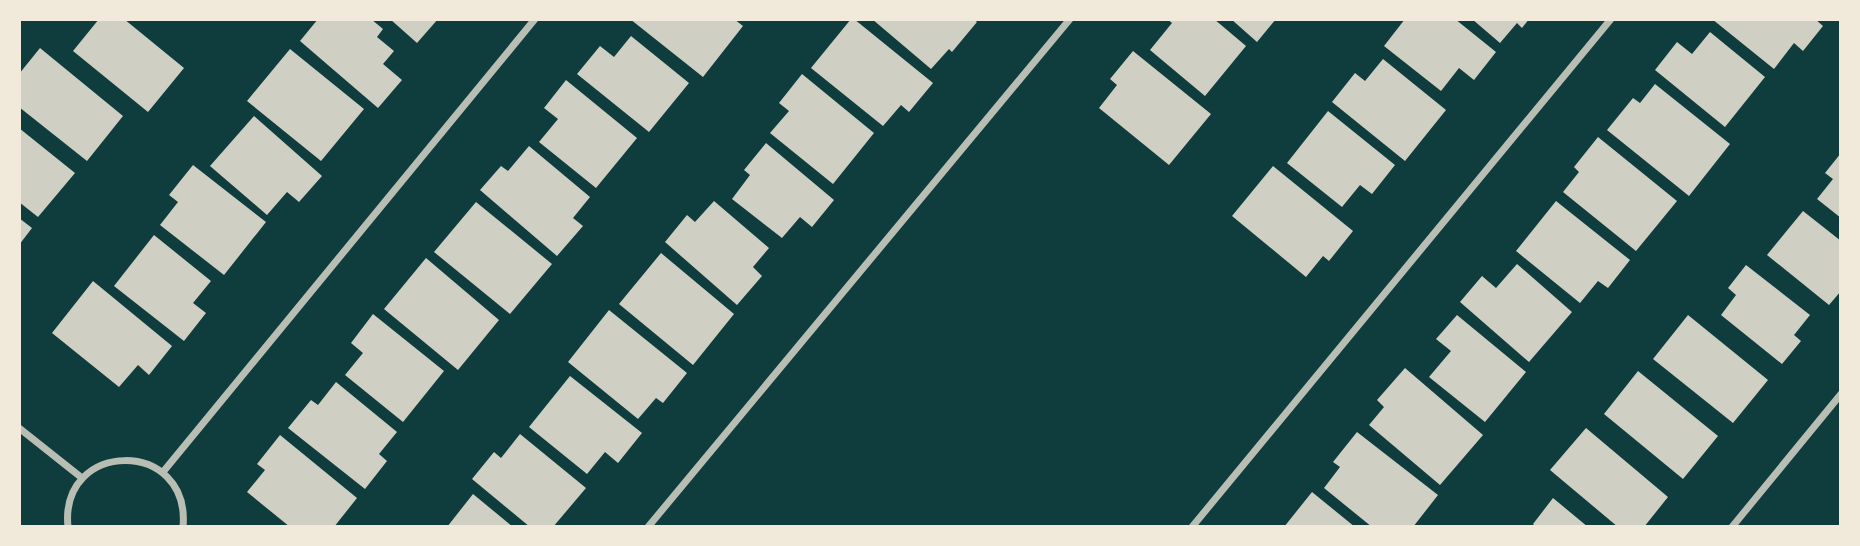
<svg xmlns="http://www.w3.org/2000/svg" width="1860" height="546" font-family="'IBM Plex Sans',sans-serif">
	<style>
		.building { fill: #cfcfc3 }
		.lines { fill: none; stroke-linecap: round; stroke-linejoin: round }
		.minor { stroke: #b8beb3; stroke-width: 7 }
	</style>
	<rect width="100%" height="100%" fill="#0f3d3e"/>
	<path class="building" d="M99 19H124L184 68 148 112 73 51Z
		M318 19H371L383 29 377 37 394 51 383 64 402 80 378 108 300 41Z
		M390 19H438L417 43Z
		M630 19H734L743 26 703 77Z
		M851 19H854L933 83 909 112 901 105 883 126 811 68Z
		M872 19H973L977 22 952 52 949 49 931 69Z
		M1167 19H1214L1246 46 1205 96 1150 50 1172 23Z
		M1231 19H1276L1257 42Z
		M1405 19H1455L1496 52 1474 80 1459 68 1441 91 1384 46Z
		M1472 19H1529L1522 28 1517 23 1500 43Z
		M1712 19H1815L1823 26 1803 51 1794 43 1774 69Z
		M1710 32 1765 77 1725 127 1655 70 1677 42 1692 54Z
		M631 36 689 83 649 132 577 74 600 46 614 57Z
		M40 48 123 116 87 161 19 107V74Z
		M290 49 364 109 321 161 247 101Z
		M1133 51 1211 114 1169 165 1099 108 1117 85 1110 79Z
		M1383 59 1446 110 1405 161 1332 102 1355 73 1365 81Z
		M802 74 874 133 833 184 770 133 789 111 779 103Z
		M566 80 637 138 596 188 539 142 558 119 544 108Z
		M1655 84 1730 144 1689 196 1607 130 1633 98 1640 103Z
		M1328 111 1395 165 1372 194 1360 185 1342 207 1287 163Z
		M254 116 322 176 299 202 287 192 267 215 210 166Z
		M19 128 75 173 38 217 19 202Z
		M1598 137 1677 201 1636 251 1563 192 1579 172 1574 167Z
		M766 143 834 200 812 227 800 217 782 238 732 199 750 175 744 170Z
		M529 146 590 197 573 218 583 226 557 256 480 190 501 166 508 171Z
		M1841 153V218L1817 199 1833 179 1825 173Z
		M193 165 266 222 224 275 160 225 178 202 169 195Z
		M1273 166 1353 231 1329 261 1323 256 1306 277 1232 216Z
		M714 201 769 248 753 267 762 276 737 305 665 242 687 215 695 222Z
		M1556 201 1630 260 1608 288 1598 281 1580 303 1516 251Z
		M476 202 552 264 510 314 434 252Z
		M1803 211 1841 241V291L1829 305 1767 255Z
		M19 218 32 228 19 245Z
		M154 235 211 281 193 303 206 313 184 341 114 286Z
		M661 253 734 314 693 365 619 304Z
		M426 258 499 320 458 370 384 309Z
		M1517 264 1572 312 1529 362 1460 302 1482 276 1496 288Z
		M1746 265 1810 315 1794 335 1801 341 1782 364 1721 315 1736 295 1728 288Z
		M93 281 172 346 149 375 138 365 119 387 52 333Z
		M609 310 687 373 663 403 656 398 638 419 568 362Z
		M373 314 444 371 403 422 345 375 363 353 351 343Z
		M1457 315 1526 372 1485 422 1429 377 1451 351 1436 339Z
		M1688 315 1768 380 1733 423 1653 359Z
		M1405 368 1483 435 1440 485 1369 425 1384 407 1377 400Z
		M1638 371 1718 436 1683 479 1604 414Z
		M570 376 642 433 618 463 605 452 587 474 529 427Z
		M336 382 397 432 379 454 387 461 365 489 288 428 311 400 318 405Z
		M1586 428 1668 497 1644 527H1618L1550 470Z
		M1357 432 1438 495 1413 527H1372L1324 488 1340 467 1333 462Z
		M520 434 586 488 553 527H530L472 479 494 452 501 458Z
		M280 435 357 498 334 527H290L247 492 265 470 257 464Z
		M1312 492 1355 527H1284Z
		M473 494 513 527H447Z
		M1553 498 1588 527H1536L1533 524Z"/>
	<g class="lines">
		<path class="minor" d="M19 428 82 478
			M163 472 535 19
			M68 527C59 439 191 438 183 527
			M648 527 1070 19
			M1192 527 1611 19
			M1732 527 1841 394"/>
	</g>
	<rect width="1860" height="546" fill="none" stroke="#f1e9da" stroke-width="42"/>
</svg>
